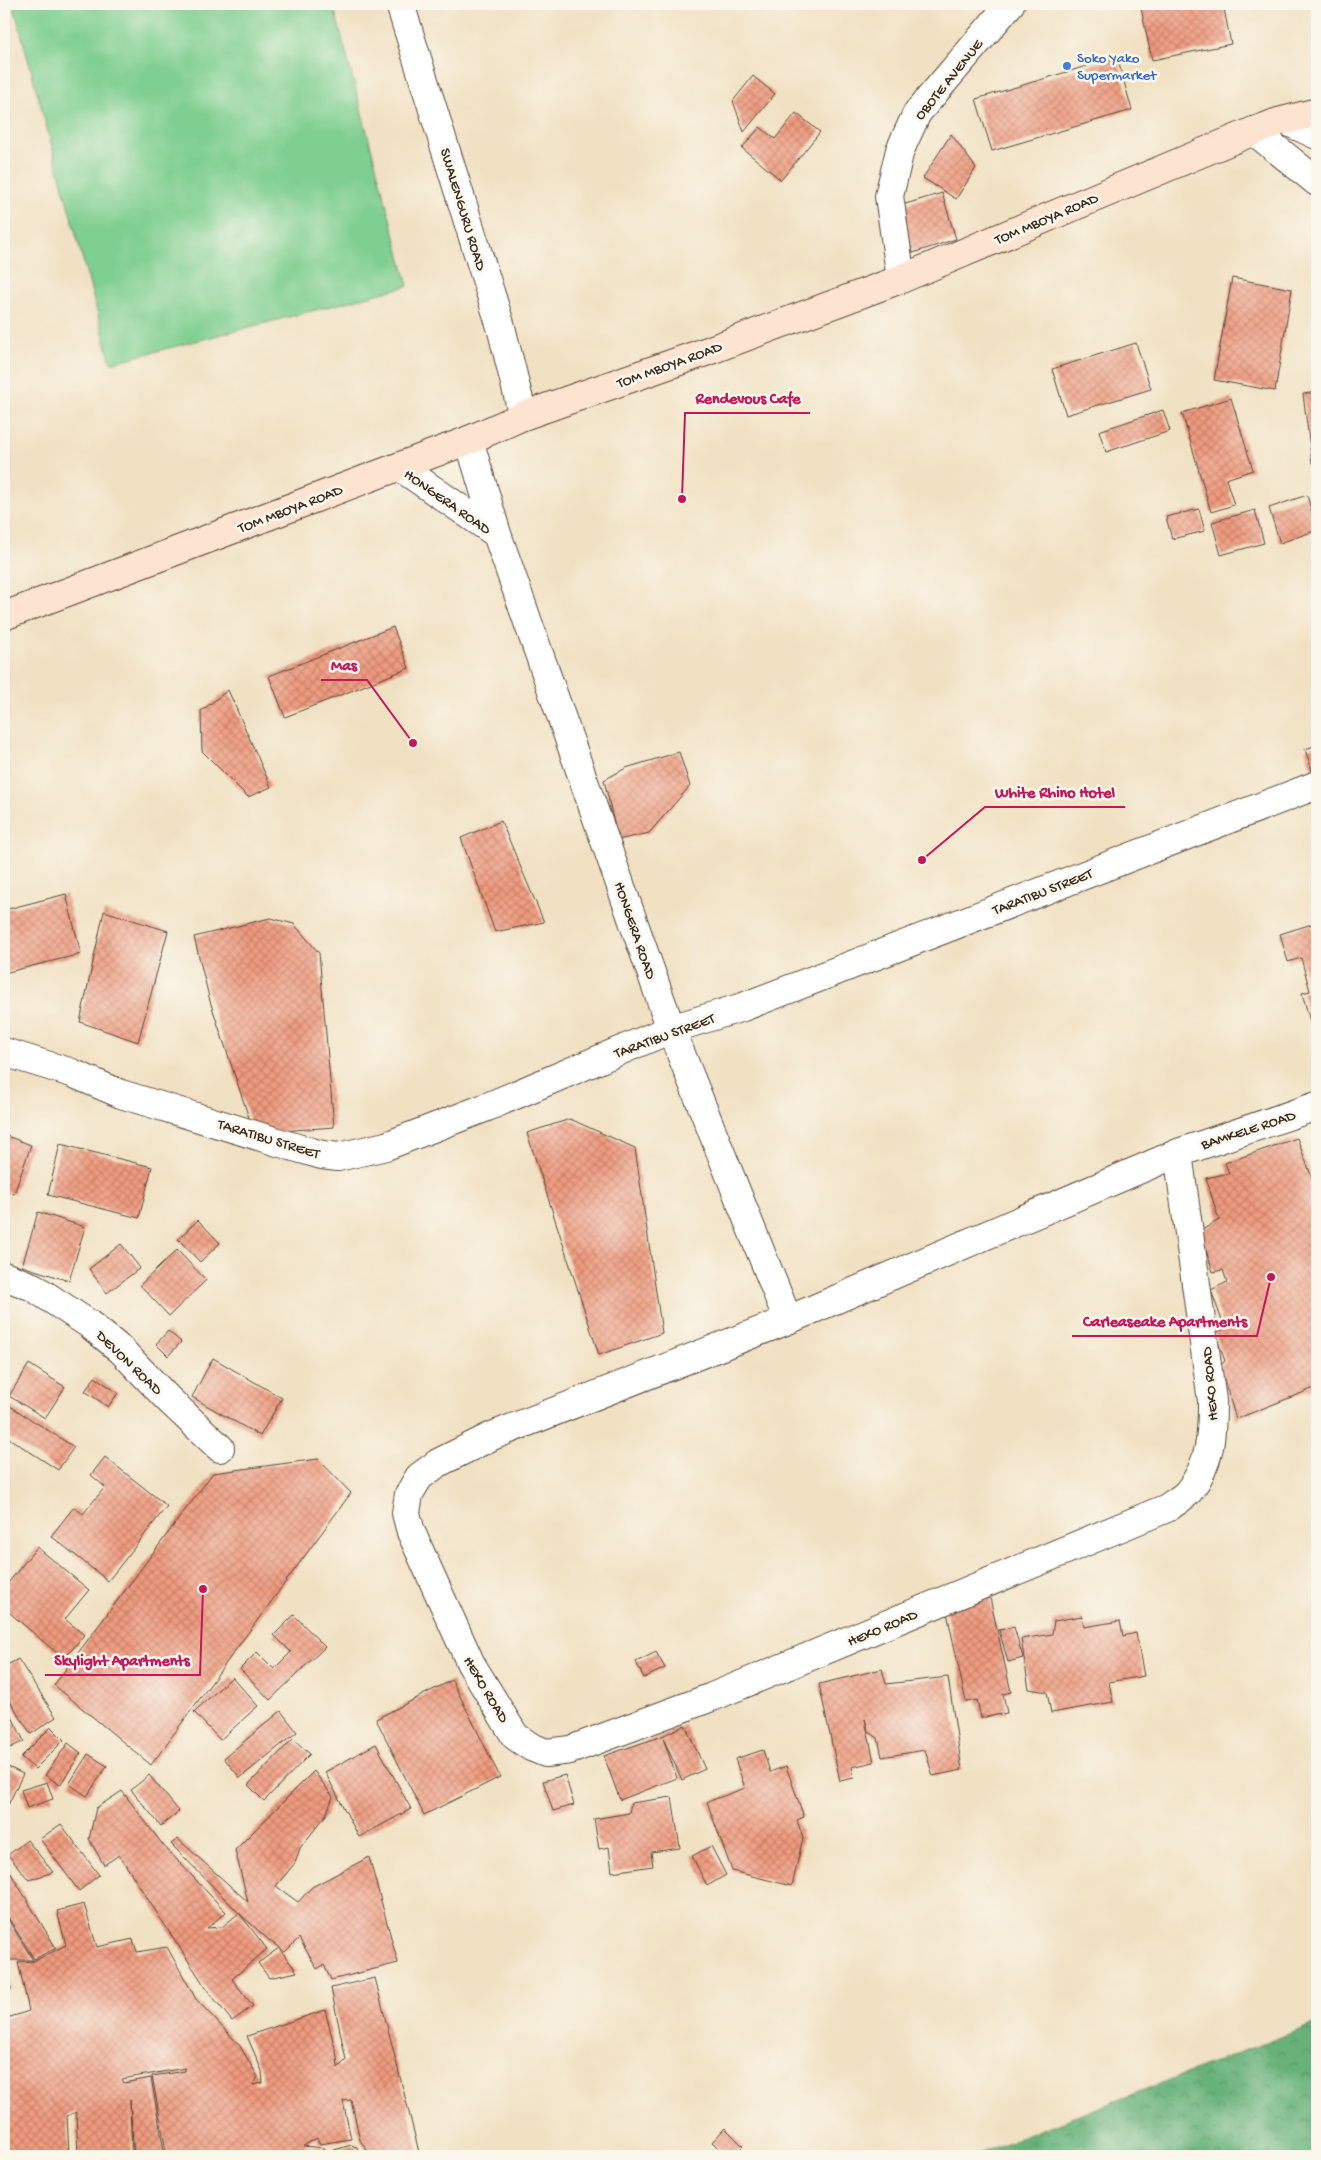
<svg xmlns="http://www.w3.org/2000/svg" width="1321" height="2160" font-family="'Gochi Hand',sans-serif">
	<style>
		.forest { fill: url(#forest-crowns); stroke: #516e4c }
		.green { fill: #7fcf90; stroke: #5d7c57 }
		.building { fill: url(#building-cross-hatch) }
		.lines { fill: none; stroke-linecap: round; stroke-linejoin: round }
		.service-casing { stroke: #564537; stroke-width: 21 }
		.minor-casing { stroke: #564537; stroke-width: 30 }
		.tertiary-casing { stroke: #564537; stroke-width: 30 }
		.secondary-casing { stroke: #564537; stroke-width: 30 }
		.service { stroke: #fff; stroke-width: 19 }
		.minor { stroke: #fff; stroke-width: 28 }
		.tertiary { stroke: #fff; stroke-width: 28 }
		.secondary { stroke: #fde4d0; stroke-width: 28 }
		.shop-dot { fill: #3f7fe0; stroke: #fbf7ec; stroke-width: 2 }
		.labels { text-anchor: middle; stroke-width: 5; stroke-linejoin: round; paint-order: stroke }
		.shop-label { font-size: 15px; fill: #366cbe; stroke: #fbf7ec; text-anchor: start }
		.street-label { font-size: 15px; fill: #3b2a1e; stroke: #fbf7ec }
		.leader { fill: none; stroke: #c2185b; stroke-width: 2 }
		.callout-dot { fill: #c2185b; stroke: #fbf7ec; stroke-width: 2 }
		.callout-label { font-size: 16px; text-anchor: middle; font-weight: bold; fill: #c2185b; stroke: #fbf7ec; stroke-width: 5; stroke-linejoin: round; paint-order: stroke }
	</style>
	<defs>
		<pattern id="forest-crowns" width="20" height="18" patternUnits="userSpaceOnUse" patternTransform="scale(1.25)"><rect width="20" height="18" fill="#67b27a"/><path d="M2 6a3 3 0 1 1 6 0M12 15a3 3 0 1 1 6 0" fill="none" stroke="#569163"/></pattern>
		<pattern id="building-cross-hatch" width="8" height="8" patternUnits="userSpaceOnUse" patternTransform="scale(1.25)"><rect width="8" height="8" fill="#f09b80"/><path d="M0 0l8 8M0 8l8-8" fill="none" stroke="#c47f68"/></pattern>
	</defs>
	<rect width="100%" height="100%" fill="#fbf7ec"/>
	<filter id="ink" filterUnits="userSpaceOnUse"><feTurbulence type="fractalNoise" baseFrequency=".02" numOctaves="2"/><feDisplacementMap in="SourceGraphic" scale="10" xChannelSelector="R" yChannelSelector="G"/><feConvolveMatrix kernelMatrix="1 2 1 2 8 2 1 2 1" color-interpolation-filters="sRGB"/></filter>
	<filter id="wash" filterUnits="userSpaceOnUse"><feTurbulence type="fractalNoise" baseFrequency=".0096" numOctaves="4" result="noise"/><feDisplacementMap in="SourceGraphic" scale="20" xChannelSelector="R" yChannelSelector="G"/><feGaussianBlur stdDeviation="1.12" result="paint"/><feColorMatrix in="noise" values="0 0 0 0 0 0 0 0 0 0 0 0 0 0 0 0 0 1.4 0 .05"/><feComposite in="paint" operator="in"/></filter>
	<g filter="url(#wash)">
		<rect width="100%" height="100%" fill="#f1e1c3"/>
		<path class="forest" d="M1317 2023V2156H973Z"/>
		<path class="green" d="M13 4H333L408 286 111 363Z"/>
		<g id="blocks">
			<path class="building" d="M1140 4H1223L1231 44 1152 60Z
				M1117 57 1132 110 992 151 976 99Z
				M753 76 775 94 744 132 733 101Z
				M796 113 820 132 781 180 742 148 760 127 775 139Z
				M951 134 976 168 956 199 923 178Z
				M942 193 956 239 913 253 899 206Z
				M1232 278 1292 289 1275 391 1214 380Z
				M1136 343 1151 389 1066 415 1052 369Z
				M1317 392V462L1312 463 1303 394Z
				M1231 398 1253 470 1226 479 1234 505 1211 512 1182 413Z
				M1163 410 1170 431 1106 452 1099 431Z
				M1307 495 1317 530 1280 543 1269 508Z
				M1199 509 1205 531 1172 539 1166 517Z
				M1255 510 1264 543 1221 555 1212 522Z
				M393 627 409 668 285 717 269 676Z
				M228 690 271 787 248 797 202 751 201 711Z
				M1317 745V779L1315 780 1305 749Z
				M679 752 690 786 649 833 618 840 604 780 626 768Z
				M501 821 544 922 495 932 461 838Z
				M66 894 81 954 4 973V910Z
				M104 911 168 931 138 1042 80 1022Z
				M270 918 294 924 319 953 334 1127 254 1133 210 1001 194 937Z
				M1312 924 1317 944V1026L1312 1028 1302 993 1310 991 1301 958 1288 962 1280 934Z
				M570 1119 635 1148 662 1333 599 1355 527 1133Z
				M4 1135 31 1145 14 1194 4 1190Z
				M1297 1138 1317 1191V1387L1236 1419 1220 1366 1225 1361 1215 1333 1225 1329 1211 1290 1227 1282 1223 1270 1213 1272 1200 1231 1219 1220 1206 1178 1229 1173 1225 1163Z
				M60 1144 152 1167 139 1218 48 1195Z
				M38 1212 85 1227 69 1281 22 1266Z
				M198 1220 220 1243 200 1262 178 1239Z
				M121 1244 140 1268 107 1293 89 1269Z
				M177 1250 206 1280 169 1316 140 1285Z
				M168 1331 181 1342 168 1356 156 1344Z
				M213 1358 282 1398 260 1436 192 1397Z
				M29 1364 65 1387 45 1418 9 1396Z
				M95 1377 118 1393 108 1407 85 1391Z
				M7 1404 74 1447 58 1470 4 1435V1410Z
				M105 1457 167 1506 108 1581 51 1536 74 1507 83 1514 105 1487 91 1475Z
				M318 1459 351 1493 151 1765 54 1685 213 1473Z
				M37 1547 89 1590 65 1619 84 1635 64 1659 4 1608V1588Z
				M990 1598 1011 1692 1003 1694 1007 1713 981 1718 977 1700 966 1702 946 1608Z
				M294 1615 325 1647 270 1700 240 1669 257 1652 274 1669 291 1652 274 1635Z
				M1082 1616 1084 1627 1120 1621 1123 1636 1136 1633 1144 1676 1109 1682 1113 1702 1051 1713 1047 1692 1029 1689 1021 1639 1052 1634 1054 1621Z
				M1014 1627 1023 1658 1008 1662 999 1630Z
				M656 1652 665 1668 644 1678 636 1662Z
				M18 1659 56 1717 31 1734 4 1692V1667Z
				M882 1669 886 1684 948 1677 962 1770 933 1776 925 1750 882 1757 878 1738 868 1731 865 1719 874 1762 852 1767 854 1778 840 1781 819 1684Z
				M232 1677 258 1706 220 1740 194 1712Z
				M452 1680 500 1777 424 1815 376 1719Z
				M4 1701 24 1741 4 1751Z
				M281 1711 297 1732 240 1778 224 1758Z
				M685 1725 705 1769 682 1780 663 1738 677 1778 620 1800 604 1756 662 1736Z
				M51 1727 64 1740 35 1769 21 1757Z
				M293 1739 310 1754 264 1801 248 1785Z
				M68 1743 81 1753 60 1785 45 1775Z
				M376 1744 411 1809 359 1837 325 1772Z
				M763 1750 770 1772 786 1766 804 1817 797 1820 803 1838 792 1886 732 1871 707 1802 745 1788 735 1759Z
				M88 1754 107 1766 87 1796 69 1784Z
				M4 1765 23 1774 8 1805 4 1803Z
				M314 1771 333 1797 326 1815 300 1848 295 1863 276 1886 298 1902 312 1887 369 1857 398 1963 331 1980 324 1965 317 1969 299 1938 285 1952 270 1941 239 1913 171 1844 178 1839 248 1902 235 1850Z
				M149 1775 179 1811 161 1826 131 1790Z
				M565 1775 574 1805 553 1811 543 1781Z
				M47 1782 53 1799 27 1808 21 1790Z
				M122 1791 163 1845 226 1912 207 1928 222 1927 239 1913 267 1949 232 1979 253 2006 232 2021 208 1991 119 1855 104 1865 89 1839 96 1808Z
				M672 1797 680 1848 651 1852 653 1866 612 1872 609 1847 599 1849 594 1819 629 1813 631 1803Z
				M61 1824 99 1875 79 1891 40 1839Z
				M27 1840 53 1872 29 1880 8 1855Z
				M711 1846 726 1875 707 1886 692 1856Z
				M4 1862 56 1948 34 1959 4 1911Z
				M84 1904 97 1947 133 1939 137 1952 167 1947 196 1999 240 2046 258 2077 253 2085 263 2083 262 2071 247 2036 325 2010 337 2056 338 2068 346 2060 331 1988 375 1978 420 2156H371L360 2140 351 2100 343 2101 351 2139 320 2144 317 2138 303 2146 324 2148 326 2156H167L152 2076 185 2071V2068L122 2079 124 2083 151 2078 165 2156H134L130 2100 132 2156H78L76 2112 67 2116 69 2156H4V2019L29 2011 18 1962 34 1961 66 1945 57 1911Z
				M4 1913 33 1960H4Z
				M279 1948 297 1972 269 1978 258 1963Z
				M4 1976 11 1989 4 1991Z
				M725 2128 743 2146 733 2156H727L712 2142Z
				M351 2145 357 2147 361 2156H332L331 2151Z"/>
		</g>
	</g>
	<g filter="url(#ink)">
		<use href="#blocks" fill-opacity="0" stroke="#564537" stroke-width="1"/>
		<g class="lines">
			<g class="service-casing">
				<path id="service" d="M1278 122 1317 140"/>
			</g>
			<g class="minor-casing">
				<path id="minor" d="M1254 131 1317 182
					M901 279 889 196 900 150 917 113 1010 4
					M469 440 497 534 671 1029 788 1320
					M400 467 497 534
					M4 1052 72 1073 121 1094 294 1147 322 1155 338 1157 386 1146 487 1107 671 1029 743 1007 1317 785
					M1178 1153 1212 1401C1212 1435 1211 1463 1189 1491 1183 1498 1174 1503 1167 1508L712 1697 570 1750 546 1753 531 1747 515 1736 471 1664 411 1532 406 1513 409 1494 419 1477 438 1463 492 1436 788 1320 1178 1153 1317 1106
					M4 1276 33 1287 89 1324 121 1350 168 1399 220 1448"/>
			</g>
			<g class="tertiary-casing">
				<path id="tertiary" d="M400 4 501 327 523 416"/>
			</g>
			<g class="secondary-casing">
				<path id="secondary" d="M4 616 469 440 523 416 705 352 901 279 1254 131 1278 122 1317 112"/>
			</g>
			<use href="#service" class="service"/>
			<use href="#minor" class="minor"/>
			<use href="#tertiary" class="tertiary"/>
			<use href="#secondary" class="secondary"/>
		</g>
	</g>
	<circle class="shop-dot" cx="1067" cy="66" r="5"/>
	<g class="labels">
		<g class="shop-label">
			<text x="1077" y="62">Soko Yako<tspan x="1077" dy="17">Supermarket</tspan></text>
		</g>
		<g class="street-label">
			<text transform="translate(948 79) rotate(-51)" y="5">OBOTE AVENUE</text>
			<text transform="translate(464 209) rotate(73)" y="5">SWALENGURU ROAD</text>
			<text transform="translate(1046 218) rotate(-23)" y="5">TOM MBOYA ROAD</text>
			<text transform="translate(669 364) rotate(-20)" y="5">TOM MBOYA ROAD</text>
			<text transform="translate(448 501) rotate(35)" y="5">HONGERA ROAD</text>
			<text transform="translate(290 508) rotate(-21)" y="5">TOM MBOYA ROAD</text>
			<text transform="translate(1042 891) rotate(-21)" y="5">TARATIBU STREET</text>
			<text transform="translate(636 930) rotate(71)" y="5">HONGERA ROAD</text>
			<text transform="translate(664 1035) rotate(-20)" y="5">TARATIBU STREET</text>
			<text transform="translate(1248 1129) rotate(-18)" y="5">BAMKELE ROAD</text>
			<text transform="translate(269 1138) rotate(17)" y="5">TARATIBU STREET</text>
			<text transform="translate(130 1362) rotate(44)" y="5">DEVON ROAD</text>
			<text transform="translate(1209 1384) rotate(-95)" y="5">HEKO ROAD</text>
			<text transform="translate(882 1627) rotate(-23)" y="5">HEKO ROAD</text>
			<text transform="translate(487 1689) rotate(59)" y="5">HEKO ROAD</text>
		</g>
	</g>
	<path class="leader" d="M682 499L685 413H810M413 743L367 680H321M922 860L985 807H1125M1271 1277L1257 1336H1072M203 1589L200 1675H45"/>
	<g class="callout-dot">
		<circle cx="682" cy="499" r="5"/>
		<circle cx="413" cy="743" r="5"/>
		<circle cx="922" cy="860" r="5"/>
		<circle cx="1271" cy="1277" r="5"/>
		<circle cx="203" cy="1589" r="5"/>
	</g>
	<g class="callout-label">
		<text x="748" y="403">Rendevous Cafe</text>
		<text x="344" y="670">Mas</text>
		<text x="1055" y="797">White Rhino Hotel</text>
		<text x="1165" y="1326">Carleaseake Apartments</text>
		<text x="122" y="1665">Skylight Apartments</text>
	</g>
	<rect width="1321" height="2160" fill="none" stroke="#fbf7ec" stroke-width="20"/>
</svg>
